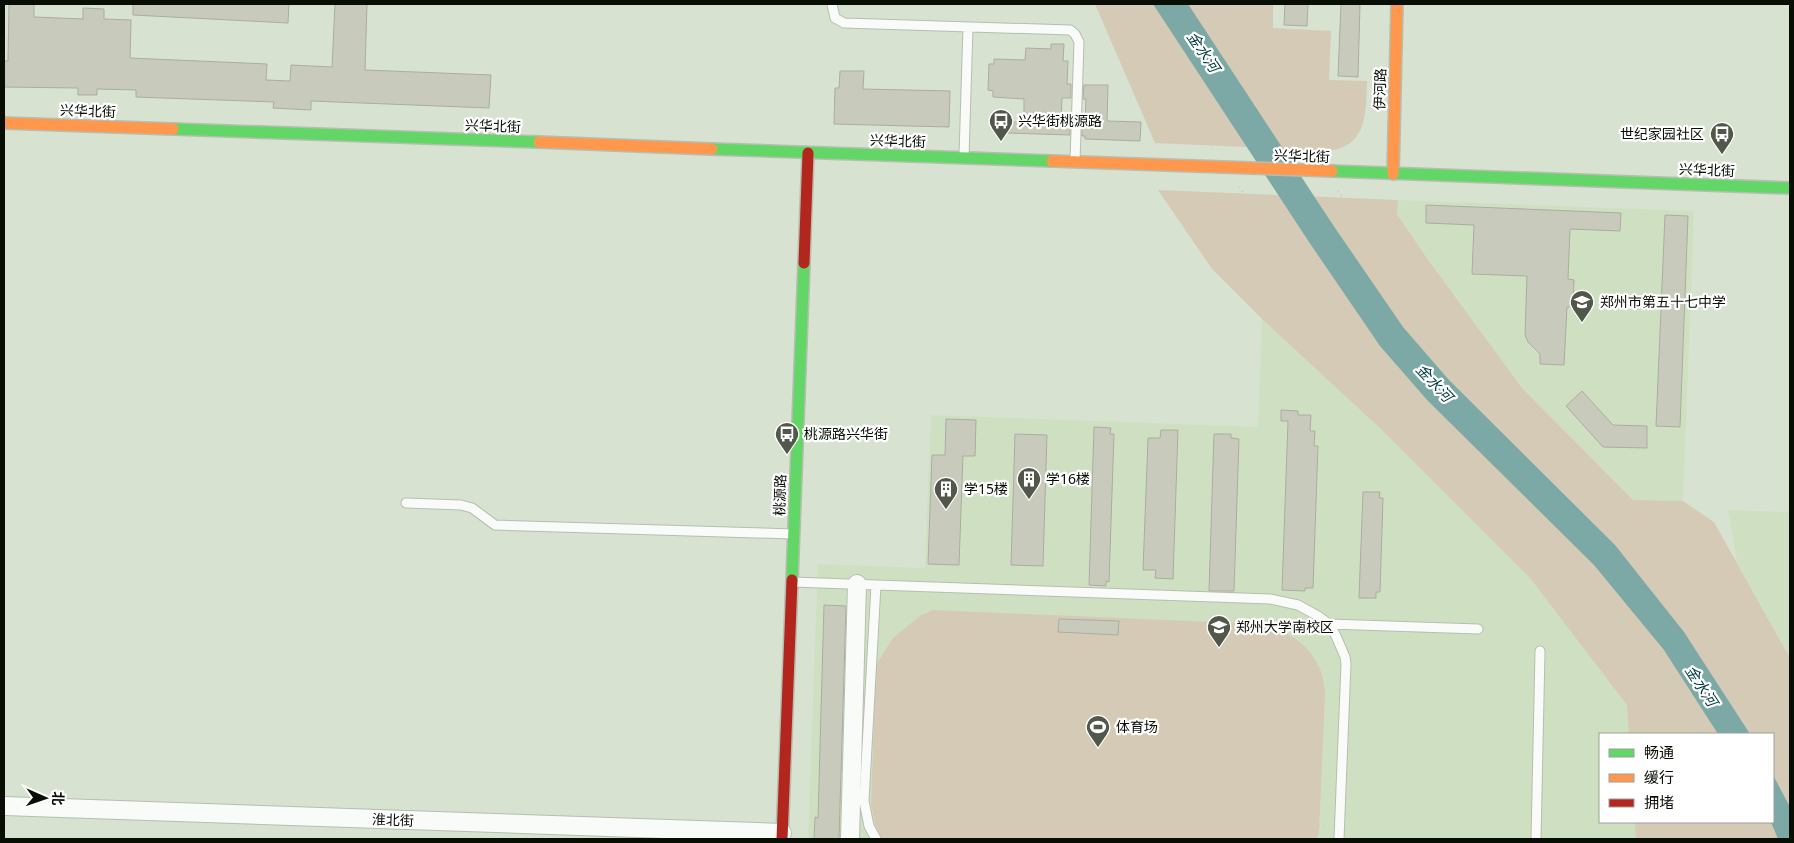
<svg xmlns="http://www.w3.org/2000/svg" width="1794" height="843" font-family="'Noto Sans','Noto Sans SC',sans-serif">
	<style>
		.built { fill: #cfe0c2 }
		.green { fill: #d5cab6 }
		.water { fill: #7ca9a6 }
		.building { fill: #c8cbbc; stroke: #aaad9f }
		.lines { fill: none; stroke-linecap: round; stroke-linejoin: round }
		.lane-casing { stroke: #b6beb0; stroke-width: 11 }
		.street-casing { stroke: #b6beb0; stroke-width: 20 }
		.fast-casing { stroke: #b6beb0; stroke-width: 14 }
		.slow-casing { stroke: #b6beb0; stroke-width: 14 }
		.jam-casing { stroke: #b6beb0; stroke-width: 14 }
		.path { stroke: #cacec8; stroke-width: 2.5; stroke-dasharray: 1 4; stroke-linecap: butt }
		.lane { stroke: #f9fbf8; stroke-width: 9 }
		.street { stroke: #f9fbf8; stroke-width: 18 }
		.fast { stroke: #63d668; stroke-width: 11 }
		.slow { stroke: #ff974d; stroke-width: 11 }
		.jam { stroke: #b3261e; stroke-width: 11 }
		.labels { text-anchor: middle; stroke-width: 4.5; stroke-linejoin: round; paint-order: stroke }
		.street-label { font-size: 14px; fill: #080e04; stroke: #fff }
		.poi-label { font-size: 14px; fill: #080e04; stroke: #fff; text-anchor: start }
		.water-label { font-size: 15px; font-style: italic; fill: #003c3e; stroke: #fff }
	</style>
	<rect width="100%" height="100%" fill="#d8e2d0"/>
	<path class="built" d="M1398 200 1694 211 1683 501 1633 500 1522 388 1426 257 1397 214Z
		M1262 319 1292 320 1692 734H1600V822H1734L1745 839H808L818 564 925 568 931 415 1258 427Z
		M1728 510 1790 512V658L1737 562Z"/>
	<path class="green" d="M1095 4H1273V28L1331 31 1329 80 1367 81C1366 102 1368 130 1349 144 1345 147 1337 149 1331 151L1155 143Z
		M1158 190 1398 200 1397 214 1426 257 1522 388 1633 500 1683 501 1714 522 1790 658V839H1636L1635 822H1773V734H1629L1627 705 1530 578 1382 430 1262 319 1212 269Z
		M933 610 1261 624C1287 631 1309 643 1320 669 1323 676 1324 685 1325 692L1319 833 1316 839H881L877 834 871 804 876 665 893 638 921 615Z"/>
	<path class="water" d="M1153 4H1188L1333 225 1403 327 1449 380 1615 545 1684 632 1750 734H1718L1664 650 1594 565 1428 401 1380 346 1309 242Z
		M1773 775 1790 807V839H1778L1771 822H1773Z"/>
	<path class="building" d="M9 4H34V17L83 19V8L104 9V19L131 20 130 58 267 64 266 80 290 81 291 65 332 67 335 4H367L365 70 491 75 489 108 311 101V110L273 108 274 102 136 97V90L97 89V95H78V88L4 87V61H8Z
		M133 4H289L288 23 133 15Z
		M1285 4H1308L1307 26 1284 25Z
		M1341 4H1360L1358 77 1338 76Z
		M1051 44H1064L1063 61H1068L1067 84H1071V98H1062L1061 124H1070V135L1007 133V122H1024V99L993 97V91L988 90 989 64H994V59L1025 60 1026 48 1051 49Z
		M840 71H864L863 89 950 91 949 127 834 124 835 88H839Z
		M1084 85H1108L1107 121 1141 122 1140 141 1085 139V136H1082V124H1085L1086 99H1083Z
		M1426 205 1621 213 1620 231 1570 229 1568 279 1574 280 1573 307H1567L1564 365 1540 364V354L1528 342 1525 335 1527 276 1472 274 1474 225 1426 223Z
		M1665 215 1688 216 1680 427 1656 426Z
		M1582 391 1613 425 1647 426V448L1603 447 1566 406Z
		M1281 410 1298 411V415H1311L1310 431H1315L1314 446H1318L1313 588H1305V591L1282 590 1288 421H1281Z
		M946 419 976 420 975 456H963L959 565 928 564 932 455H945Z
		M1094 427 1111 428 1110 434H1114L1109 582 1106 581V586L1089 585Z
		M1161 430H1178L1173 579 1155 578 1156 570H1143L1148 438H1160Z
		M1015 434 1047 435 1043 566 1011 565Z
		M1214 434H1231V438L1239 439 1234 591H1209Z
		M1363 492H1380L1379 498H1383L1380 592H1376V598H1359Z
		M824 605 846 606 839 839H814L815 817 818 818Z
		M1059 619 1119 621 1118 635 1058 632Z"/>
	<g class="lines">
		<g class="lane-casing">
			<path id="lane" d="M832 4 835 18 844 23 1070 30 1075 34 1079 42 1075 161
				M964 156 968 27
				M406 503 461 505 472 508 495 525 793 534
				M792 582 1270 599 1298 605 1318 616 1329 624 1336 636 1345 657 1346 664 1339 839
				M1329 624 1478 629
				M876 839 869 826 864 801 876 585
				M1536 839 1540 651"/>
		</g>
		<g class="street-casing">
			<path id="street" d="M4 806 782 833
				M850 839 857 584"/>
		</g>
		<g class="fast-casing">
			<path id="fast" d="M173 129 539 142
				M712 149 1052 161
				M1332 171 1790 188
				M792 580 804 263"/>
		</g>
		<g class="slow-casing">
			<path id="slow" d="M4 123 173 129
				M539 142 712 149
				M1052 161 1332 171
				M1393 174 1397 4"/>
		</g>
		<g class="jam-casing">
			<path id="jam" d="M804 263 808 153
				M782 839 792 580"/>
		</g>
		<path class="path" d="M1121 4 1128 12 1212 148
			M1211 4 1310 152
			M1239 187 1391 382 1586 582 1653 661 1706 734
			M1338 191 1458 353 1681 583 1774 708 1790 741
			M1266 809 1320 826 1329 827
			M1751 822 1759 839"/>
		<use href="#lane" class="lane"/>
		<use href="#street" class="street"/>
		<use href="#fast" class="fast"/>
		<use href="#slow" class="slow"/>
		<use href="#jam" class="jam"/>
	</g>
	<defs>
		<g id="bus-pin" transform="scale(1.25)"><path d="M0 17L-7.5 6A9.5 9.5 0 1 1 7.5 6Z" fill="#51584b" stroke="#fff"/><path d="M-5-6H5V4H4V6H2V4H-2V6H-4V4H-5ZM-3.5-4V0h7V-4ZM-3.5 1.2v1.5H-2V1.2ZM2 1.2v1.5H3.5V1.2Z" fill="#fff"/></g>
		<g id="school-pin" transform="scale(1.25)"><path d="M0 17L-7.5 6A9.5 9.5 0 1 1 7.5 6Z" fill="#51584b" stroke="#fff"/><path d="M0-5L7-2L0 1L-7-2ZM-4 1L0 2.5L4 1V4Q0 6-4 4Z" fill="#fff"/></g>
		<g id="building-pin" transform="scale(1.25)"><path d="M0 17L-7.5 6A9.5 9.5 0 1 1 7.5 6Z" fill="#51584b" stroke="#fff"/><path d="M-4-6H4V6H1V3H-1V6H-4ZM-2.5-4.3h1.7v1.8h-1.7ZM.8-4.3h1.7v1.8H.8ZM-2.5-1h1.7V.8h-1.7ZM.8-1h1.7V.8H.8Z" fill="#fff"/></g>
		<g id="university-pin" transform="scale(1.25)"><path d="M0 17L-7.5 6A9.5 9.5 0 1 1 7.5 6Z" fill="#51584b" stroke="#fff"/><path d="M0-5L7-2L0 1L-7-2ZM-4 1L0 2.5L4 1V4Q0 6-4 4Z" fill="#fff"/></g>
		<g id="stadium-pin" transform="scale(1.25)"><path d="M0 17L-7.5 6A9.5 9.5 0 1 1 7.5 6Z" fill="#51584b" stroke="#fff"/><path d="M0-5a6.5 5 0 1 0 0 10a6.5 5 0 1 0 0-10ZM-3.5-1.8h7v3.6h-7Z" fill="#fff"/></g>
	</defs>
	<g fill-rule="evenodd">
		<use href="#bus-pin" x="1001" y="121"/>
		<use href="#bus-pin" x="1722" y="134"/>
		<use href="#school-pin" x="1582" y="302"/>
		<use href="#bus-pin" x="787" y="434"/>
		<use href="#building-pin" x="1029" y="479"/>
		<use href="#building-pin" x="946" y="489"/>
		<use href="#university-pin" x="1219" y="627"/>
		<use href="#stadium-pin" x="1098" y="727"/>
	</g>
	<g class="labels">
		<g class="street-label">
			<text transform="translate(1380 89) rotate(-88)" y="5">伊河路</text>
			<text transform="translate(88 111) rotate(2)" y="5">兴华北街</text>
			<text transform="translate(493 126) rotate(2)" y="5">兴华北街</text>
			<text transform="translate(898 141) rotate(2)" y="5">兴华北街</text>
			<text transform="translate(1302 156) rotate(2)" y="5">兴华北街</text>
			<text transform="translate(1707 170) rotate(2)" y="5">兴华北街</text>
			<text transform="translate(780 495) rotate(-88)" y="5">桃源路</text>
			<text transform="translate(393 820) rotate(2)" y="5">淮北街</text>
		</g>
		<g class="poi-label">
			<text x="1018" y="126">兴华街桃源路</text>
			<text x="1704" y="139" text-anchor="end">世纪家园社区</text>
			<text x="1600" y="307">郑州市第五十七中学</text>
			<text x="804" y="439">桃源路兴华街</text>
			<text x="1046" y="484">学16楼</text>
			<text x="964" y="494">学15楼</text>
			<text x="1236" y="632">郑州大学南校区</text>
			<text x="1116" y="732">体育场</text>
		</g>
		<g class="water-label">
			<text transform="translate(1203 52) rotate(56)" y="5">金水河</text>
			<text transform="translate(1434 383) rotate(47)" y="5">金水河</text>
			<text transform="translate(1701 686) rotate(57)" y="5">金水河</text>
		</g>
	</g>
	<rect width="1794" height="843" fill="none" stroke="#080e04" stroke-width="10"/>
	<rect x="1599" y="733" width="175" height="90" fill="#ffffff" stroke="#9c9f9b"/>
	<rect x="1609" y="749" width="25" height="8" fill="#63d668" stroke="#9c9f9b"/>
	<text x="1644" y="758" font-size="15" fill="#080e04">畅通</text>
	<rect x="1609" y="774" width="25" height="8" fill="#ff974d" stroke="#9c9f9b"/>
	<text x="1644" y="783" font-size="15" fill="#080e04">缓行</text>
	<rect x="1609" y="799" width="25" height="8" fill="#b3261e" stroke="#9c9f9b"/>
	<text x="1644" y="808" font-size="15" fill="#080e04">拥堵</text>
	<g transform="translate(45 798) rotate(92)" stroke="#ffffff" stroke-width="4" paint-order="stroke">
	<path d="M0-4L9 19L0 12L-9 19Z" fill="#080e04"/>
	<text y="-8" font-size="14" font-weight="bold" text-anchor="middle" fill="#080e04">北</text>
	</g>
</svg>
